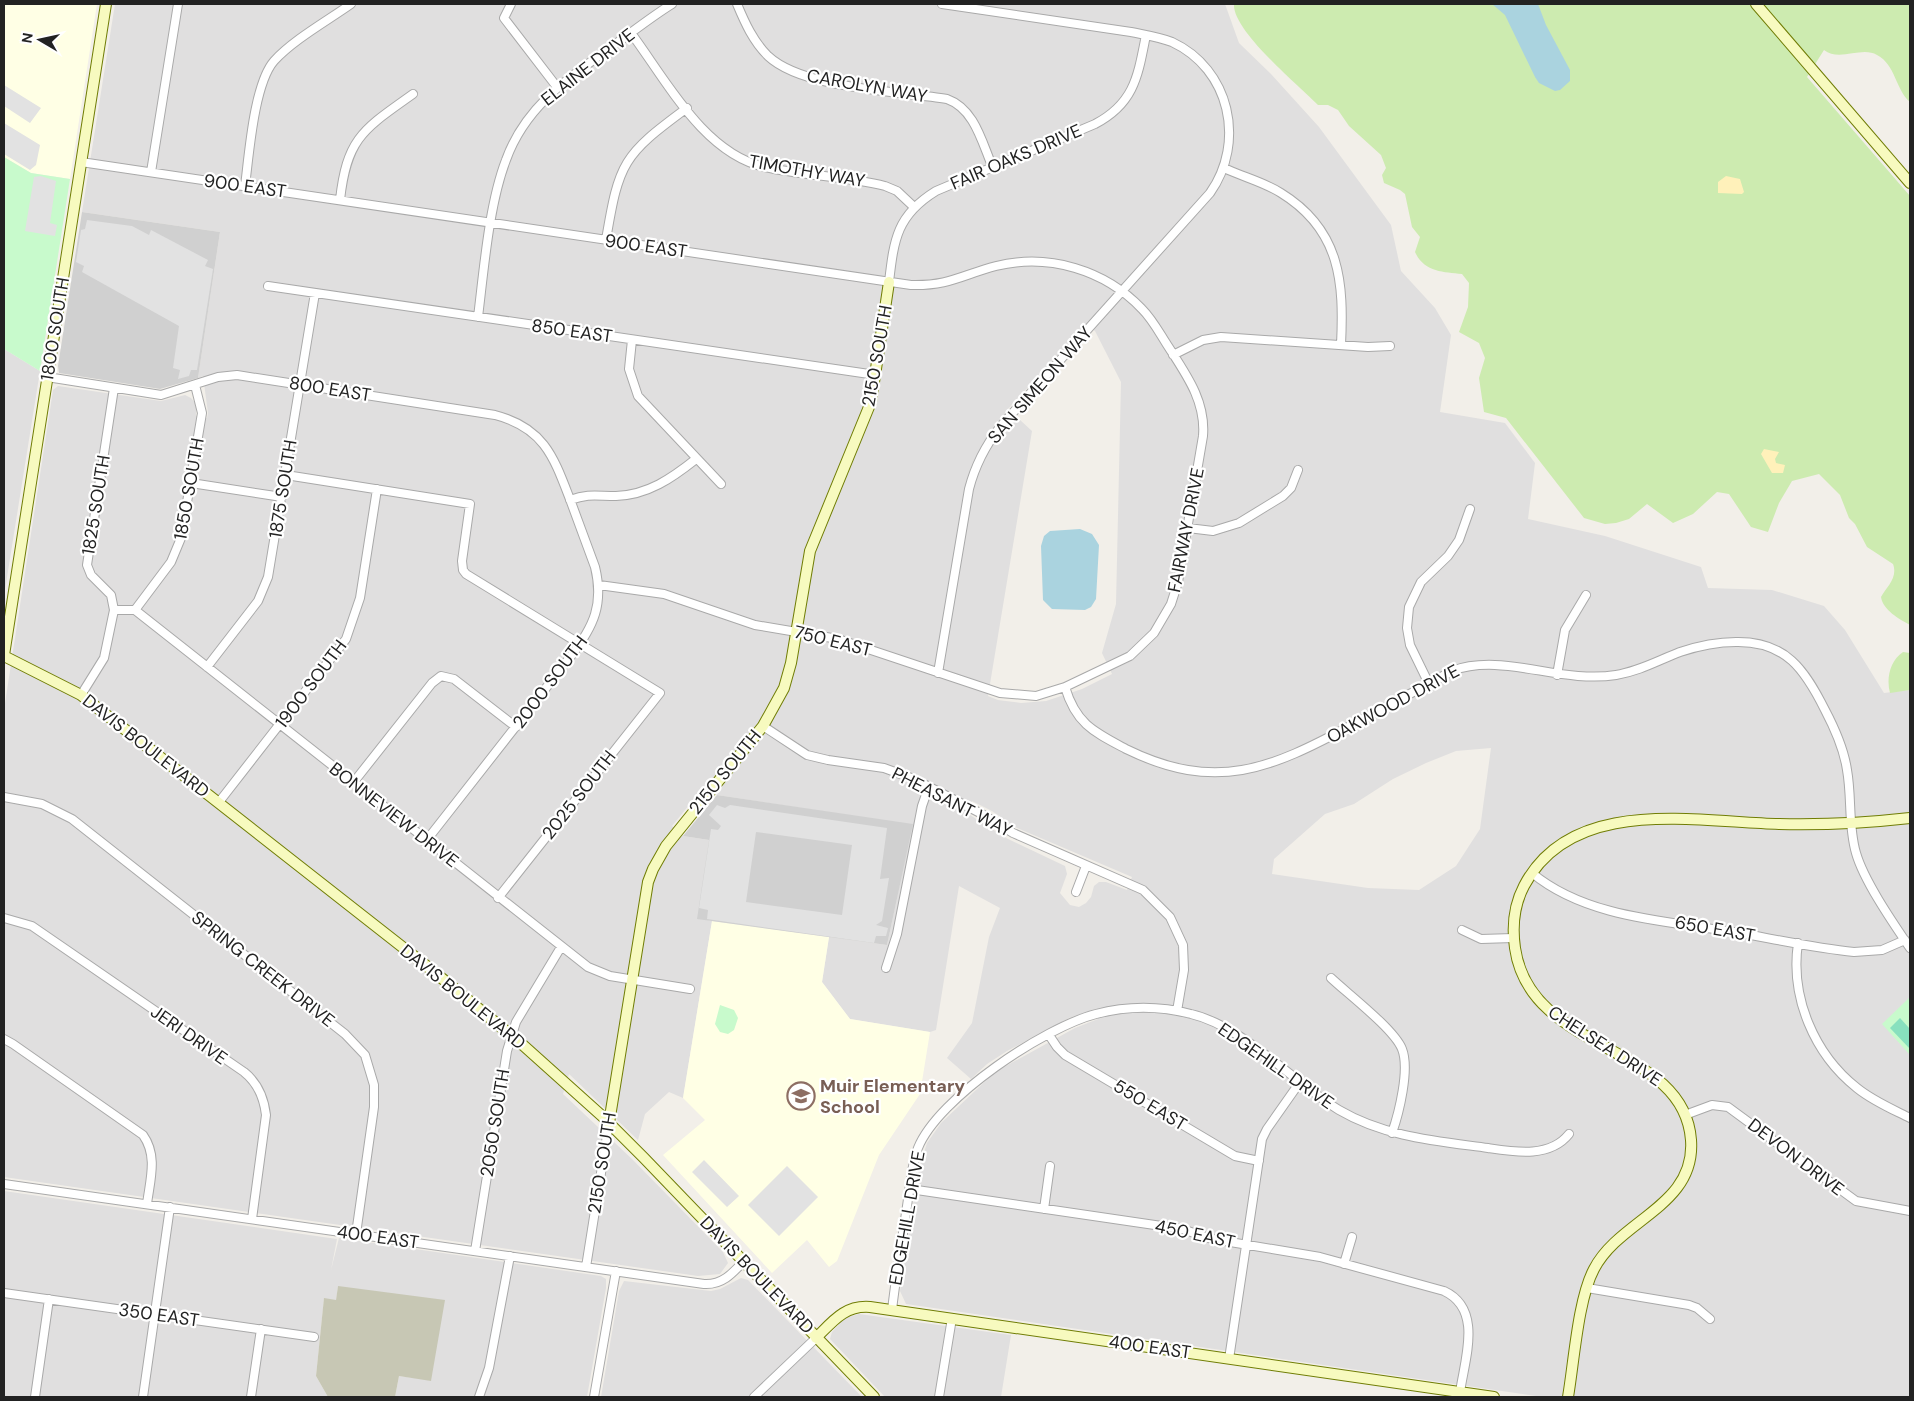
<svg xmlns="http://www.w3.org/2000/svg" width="1914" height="1401" font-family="'DM Sans',sans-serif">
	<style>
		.residential { fill: #e0dfdf; fill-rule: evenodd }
		.education { fill: #ffffe5 }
		.religious { fill: #d0d0d0 }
		.construction { fill: #c7c7b4 }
		.grass { fill: #cdebb0 }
		.sand { fill: #fff1ba }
		.park { fill: #c8facc }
		.pitch { fill: #88e0be }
		.parking { fill: #e2e2e2; fill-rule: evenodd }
		.water { fill: #aad3df }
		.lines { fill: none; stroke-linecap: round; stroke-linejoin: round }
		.street-casing { stroke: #a9a9a9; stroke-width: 10 }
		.secondary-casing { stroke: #707d05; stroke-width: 12 }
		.street { stroke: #fff; stroke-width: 8 }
		.secondary { stroke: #f7fabf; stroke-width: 10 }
		.labels { text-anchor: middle; stroke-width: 4.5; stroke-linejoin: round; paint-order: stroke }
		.street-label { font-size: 18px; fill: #222; stroke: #fff }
		.education-label { font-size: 18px; font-weight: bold; fill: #785e54; stroke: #fff; text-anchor: start }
	</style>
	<rect width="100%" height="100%" fill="#f2efe9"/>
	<path class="residential" d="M115 4H1225L1239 43 1271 74 1319 127 1391 225 1401 271 1435 308 1451 335 1440 412 1505 423 1535 463 1528 519 1605 536 1701 567 1708 588 1772 590 1824 606 1845 630 1884 693 1910 690V1397H1543L906 1304 900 1291 918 1171 927 1143 941 1123 995 1072 1075 1028 1098 1019 1096 1009 1069 1018 1007 1051 987 1064 971 1079 947 1058 972 1023 989 937 1000 908 959 886 936 1030 930 1032 850 1019 822 982 829 937 887 945 912 825 717 795 707 783 672 826 683 836 709 840 698 918 712 921 683 1098 669 1092 645 1114 638 1140 569 1074 563 1094 632 1159 723 1252 728 1263 720 1274 698 1276 4 1177V710L53 390 58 386 161 401 185 395 191 398 196 404V416L207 418 208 413 203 376 198 378 220 232 82 212ZM1086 324 1095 331 1121 382 1116 604 1102 653 1112 674 1082 689 1046 701 1021 703 998 700 988 696 1032 431 1008 409ZM1491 748 1480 829 1456 866 1419 890 1368 888 1272 874 1274 859 1325 814 1354 804 1393 779 1426 763 1456 751ZM972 801 992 811 1015 827 1132 877 1127 890 1106 882H1099L1094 886 1091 897 1086 903 1079 907 1070 905 1060 893 1067 874 1065 866 1008 839 970 815Z
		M4 349 40 371 4 596Z
		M4 1191 337 1239 331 1270 339 1238 601 1276 606 1279V1288L587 1397H395L399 1376 431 1380 338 1286 336 1301 324 1299 316 1376 328 1397H4Z
		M741 1278 748 1280 862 1397H601L619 1291 624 1281 711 1291 720 1289Z
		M859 1314 1011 1335 1001 1397H885L830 1339 832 1332 845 1318Z"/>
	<path class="education" d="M4 4H97L70 179 31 173 4 157Z
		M712 921 829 937 822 982 850 1019 930 1032 920 1094 879 1155 837 1261 829 1267 807 1240 772 1273 663 1155 705 1120 683 1098Z"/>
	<path class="religious" d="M82 212 220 232 198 378 160 389 59 373 58 366Z
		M717 795 913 824 887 945 697 919 709 840 683 836Z"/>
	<path class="construction" d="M338 1286 445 1300 431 1381 399 1376 395 1397H328L316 1376 324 1298 336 1300Z"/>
	<path class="grass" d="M1234 4H1910V102C1895 89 1896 65 1877 55 1862 46 1839 62 1824 50L1807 77 1910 196V625C1899 619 1883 610 1881 597 1887 586 1898 578 1893 564L1867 547 1855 524 1849 518 1840 495 1819 474 1792 481 1779 503 1768 532 1751 527 1729 494 1717 492 1693 514 1673 523 1647 504 1629 519 1616 523 1605 524 1584 518 1506 418 1484 412 1479 378 1485 358 1479 343 1459 332 1468 307 1469 283 1462 274C1443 272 1424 272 1415 252L1420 237 1412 227 1405 194 1400 190 1384 183 1382 175 1386 168 1381 155 1349 126 1338 110 1328 105H1318C1298 85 1232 30 1234 4Z
		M1903 652 1910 653V690L1890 693C1886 678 1890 661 1903 652Z"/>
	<path class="sand" d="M1726 176 1740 179 1744 192 1742 194 1718 193V182Z
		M1764 449 1779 452 1775 459 1776 463 1785 465 1783 473H1772L1761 454Z"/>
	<path class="park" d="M4 157 31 173 70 179 40 371 4 349Z
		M1910 997V1055L1882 1024Z
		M720 1005 734 1010 738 1018 734 1030 728 1034 720 1032 715 1024Z"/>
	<path class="pitch" d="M1900 1018 1910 1029V1049L1890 1028Z"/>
	<path class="parking" d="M4 85 41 108 30 123 4 106Z
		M4 123 40 145 36 165 30 170 4 154Z
		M41 176 56 181 50 223 57 225 55 236 25 231 34 177Z
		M87 220 132 226 149 235 151 230 208 260 205 266 213 269 197 370H191L189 376 178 379 180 370 173 368 179 326 82 272 84 266 76 262 81 230 85 229Z
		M717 805 725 808 730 805 887 828 880 879 889 878 882 921 876 925 888 928 886 936H876L874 943 707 919 708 910 699 908 711 829 718 830 721 826 709 815ZM756 832 852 845 842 915 746 902Z
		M704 1160 739 1196 727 1207 692 1172Z
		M787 1166 818 1197 779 1236 748 1205Z"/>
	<path class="water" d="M1492 4H1538L1546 25 1570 70V81L1560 90 1555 91 1539 83 1535 77 1505 15Z
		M1080 529 1092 534 1099 545 1096 599 1091 607 1085 610 1052 609 1043 600 1041 546 1044 536 1050 531Z"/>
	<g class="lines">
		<g class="street-casing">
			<path id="street" d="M511 4 504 18 557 87
				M737 4C745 23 753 41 768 56 803 89 899 91 947 99 975 109 982 143 993 168
				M631 33C666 80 704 154 765 167 804 176 846 176 885 186L897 191 914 207
				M81 162 911 285C949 286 962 275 996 266 1049 253 1105 270 1142 309 1152 319 1159 332 1166 343 1185 373 1206 400 1203 436L1178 582 1171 604 1154 633 1130 656 1065 687 1036 696 1000 693 838 639 755 625 664 594 599 585
				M1224 168C1243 177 1264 182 1281 193 1341 230 1344 283 1341 345
				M151 172 178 4
				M245 186C249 155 254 84 274 61 293 40 327 21 351 4
				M340 200C347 137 364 129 413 94
				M606 240C619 162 623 155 687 108
				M889 282C894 239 897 215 936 191L1095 124C1135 103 1138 75 1146 35
				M268 286 876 375
				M478 317C484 269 489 204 506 160 525 107 567 79 610 48 631 33 651 17 672 4
				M632 340 629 369 638 396 721 484
				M1173 355 1203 340 1221 337 1368 347 1390 346
				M47 377 161 395 218 377 237 375 495 415C545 428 554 458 571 502 579 524 587 545 595 567 604 604 594 626 571 656L426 841
				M286 475 470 504 462 561 463 570 466 574 660 693 498 898
				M191 483 282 497
				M570 500C589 493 597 496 616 496 648 495 672 478 696 459
				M1188 528 1213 531 1239 523 1283 496 1291 488 1298 470
				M114 610H135L588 967 610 976 690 989
				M135 610 171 562 181 538 202 413 195 385
				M207 667 258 601 268 577 315 293
				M938 673 969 489C975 466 985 446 1000 427L1210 193C1246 142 1230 69 1172 42 1159 37 1145 35 1131 32L942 4
				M1557 675 1565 630 1586 595
				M1429 684 1410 645 1407 628 1409 607 1421 582 1448 556 1459 540 1470 509
				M1065 687C1076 724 1094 732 1126 749 1216 793 1270 769 1352 725 1386 707 1419 689 1452 671 1502 652 1560 684 1616 675 1640 671 1659 660 1680 652 1698 646 1717 642 1736 642 1786 641 1805 670 1825 710 1835 729 1844 749 1847 770 1852 797 1848 826 1856 853 1864 881 1893 923 1910 948
				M81 695 104 658 114 610 111 595 91 575 87 565 114 388
				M763 726 807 755 828 760 884 768 914 779 982 814 1013 833 1143 890 1170 917 1183 945 1184 970 1177 1011
				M353 783 432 683 441 676 454 679 516 727
				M4 797 42 804 72 819 345 1034 365 1055 374 1085V1107L356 1234
				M219 802 346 639 360 598 377 489
				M1532 873C1586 918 1667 921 1734 932 1774 939 1814 948 1854 952L1882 950 1905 940
				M1076 892 1086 866
				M4 918 32 926 244 1072C258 1083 264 1098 266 1115L252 1219
				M1462 930 1481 939 1513 938
				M1798 943C1790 997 1814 1054 1857 1088 1873 1101 1892 1109 1910 1118
				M886 968 897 934 922 806 929 786
				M1331 978C1348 994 1394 1029 1402 1049 1410 1069 1399 1113 1392 1133
				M1049 1035 1057 1047 1065 1055 1235 1156 1259 1161
				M4 1039 13 1044 143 1135C158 1156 150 1180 147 1204
				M1685 1115 1712 1105 1728 1107 1856 1201 1910 1211
				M4 1184 704 1284C722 1285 732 1274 744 1261
				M910 1189 1182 1229 1212 1239 1320 1257 1444 1291C1483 1309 1465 1358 1460 1392
				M1044 1209 1050 1166
				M475 1251 507 1051 516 1022 561 947
				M1344 1264 1352 1237
				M586 1267 609 1123
				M1587 1288 1689 1305 1697 1308 1710 1319
				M4 1293 314 1337
				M892 1310C896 1275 902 1241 907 1206 910 1187 911 1166 918 1148 938 1098 1045 1027 1096 1014 1127 1006 1160 1006 1191 1014 1243 1026 1293 1082 1339 1110 1385 1137 1437 1141 1488 1148 1515 1152 1550 1158 1569 1134
				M1229 1359 1262 1139 1267 1129 1300 1082
				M35 1397 49 1299
				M143 1397 170 1207
				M251 1397 261 1329
				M479 1397 489 1368 510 1256
				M594 1397 616 1271
				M754 1397 816 1338
				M939 1397 952 1318"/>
		</g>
		<g class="secondary-casing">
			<path id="secondary" d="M1756 4 1910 183
				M4 655 106 4
				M4 656 81 695 433 971 524 1046 602 1116 644 1158 874 1397
				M609 1123 648 882 653 869 666 846 763 726 784 688 791 663 810 551 871 402 889 282
				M816 1338C833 1321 845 1305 870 1307L1494 1397
				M1568 1397C1574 1362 1578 1299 1594 1269 1620 1219 1696 1206 1691 1140 1684 1043 1530 1054 1515 948 1512 927 1514 905 1524 886 1571 795 1696 822 1779 824 1823 825 1866 823 1910 818"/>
		</g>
		<use href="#street" class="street"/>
		<use href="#secondary" class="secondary"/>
	</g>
	<defs>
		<g id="school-ring" transform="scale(1.4375)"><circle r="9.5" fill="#fff" stroke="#8d6e63" stroke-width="1.5"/><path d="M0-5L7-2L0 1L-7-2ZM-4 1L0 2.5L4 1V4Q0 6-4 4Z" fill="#8d6e63"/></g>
	</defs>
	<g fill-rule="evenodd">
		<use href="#school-ring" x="801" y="1096"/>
	</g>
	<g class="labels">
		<g class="street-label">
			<text transform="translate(588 67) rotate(-38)" y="6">ELAINE DRIVE</text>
			<text transform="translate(867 86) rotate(10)" y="6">CAROLYN WAY</text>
			<text transform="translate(1016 157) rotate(-23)" y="6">FAIR OAKS DRIVE</text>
			<text transform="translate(807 171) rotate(10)" y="6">TIMOTHY WAY</text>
			<text transform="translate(245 186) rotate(8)" y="6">900 EAST</text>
			<text transform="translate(646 246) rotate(8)" y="6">900 EAST</text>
			<text transform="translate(55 329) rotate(-81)" y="6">1800 SOUTH</text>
			<text transform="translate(572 331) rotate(8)" y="6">850 EAST</text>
			<text transform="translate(877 356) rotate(-80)" y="6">2150 SOUTH</text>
			<text transform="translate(1040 385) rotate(-49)" y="6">SAN SIMEON WAY</text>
			<text transform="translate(330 389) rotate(9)" y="6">800 EAST</text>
			<text transform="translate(189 489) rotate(-80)" y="6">1850 SOUTH</text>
			<text transform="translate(283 489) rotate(-81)" y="6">1875 SOUTH</text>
			<text transform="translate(96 505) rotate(-81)" y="6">1825 SOUTH</text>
			<text transform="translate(1186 530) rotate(-79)" y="6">FAIRWAY DRIVE</text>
			<text transform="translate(833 641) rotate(14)" y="6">750 EAST</text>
			<text transform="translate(550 682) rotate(-53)" y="6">2000 SOUTH</text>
			<text transform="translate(311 684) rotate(-53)" y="6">1900 SOUTH</text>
			<text transform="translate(1393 704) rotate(-28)" y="6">OAKWOOD DRIVE</text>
			<text transform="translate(146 746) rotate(38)" y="6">DAVIS BOULEVARD</text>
			<text transform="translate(725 772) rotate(-51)" y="6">2150 SOUTH</text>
			<text transform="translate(579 795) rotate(-52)" y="6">2025 SOUTH</text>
			<text transform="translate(952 802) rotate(27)" y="6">PHEASANT WAY</text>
			<text transform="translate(394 815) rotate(38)" y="6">BONNEVIEW DRIVE</text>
			<text transform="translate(1715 929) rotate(10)" y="6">650 EAST</text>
			<text transform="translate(263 969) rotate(38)" y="6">SPRING CREEK DRIVE</text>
			<text transform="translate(463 997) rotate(39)" y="6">DAVIS BOULEVARD</text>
			<text transform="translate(189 1035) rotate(35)" y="6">JERI DRIVE</text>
			<text transform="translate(1605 1046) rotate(33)" y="6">CHELSEA DRIVE</text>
			<text transform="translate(1276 1066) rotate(35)" y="6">EDGEHILL DRIVE</text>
			<text transform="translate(1150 1105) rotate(31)" y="6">550 EAST</text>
			<text transform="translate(495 1123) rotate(-81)" y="6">2050 SOUTH</text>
			<text transform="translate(1796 1157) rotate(37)" y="6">DEVON DRIVE</text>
			<text transform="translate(602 1163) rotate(-81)" y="6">2150 SOUTH</text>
			<text transform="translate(907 1218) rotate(-80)" y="6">EDGEHILL DRIVE</text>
			<text transform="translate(1195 1234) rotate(12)" y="6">450 EAST</text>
			<text transform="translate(378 1237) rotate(8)" y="6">400 EAST</text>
			<text transform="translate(757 1275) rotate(46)" y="6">DAVIS BOULEVARD</text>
			<text transform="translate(159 1315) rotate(8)" y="6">350 EAST</text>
			<text transform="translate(1150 1347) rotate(8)" y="6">400 EAST</text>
		</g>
		<g class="education-label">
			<text x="820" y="1092">Muir Elementary<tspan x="820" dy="21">School</tspan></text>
		</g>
	</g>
	<rect width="1914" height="1401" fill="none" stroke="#222222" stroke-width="10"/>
	<g transform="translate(40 40) rotate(279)" stroke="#ffffff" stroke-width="4" paint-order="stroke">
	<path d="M0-4L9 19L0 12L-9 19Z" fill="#222222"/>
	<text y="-8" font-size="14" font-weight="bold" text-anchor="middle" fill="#222222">N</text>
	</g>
</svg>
